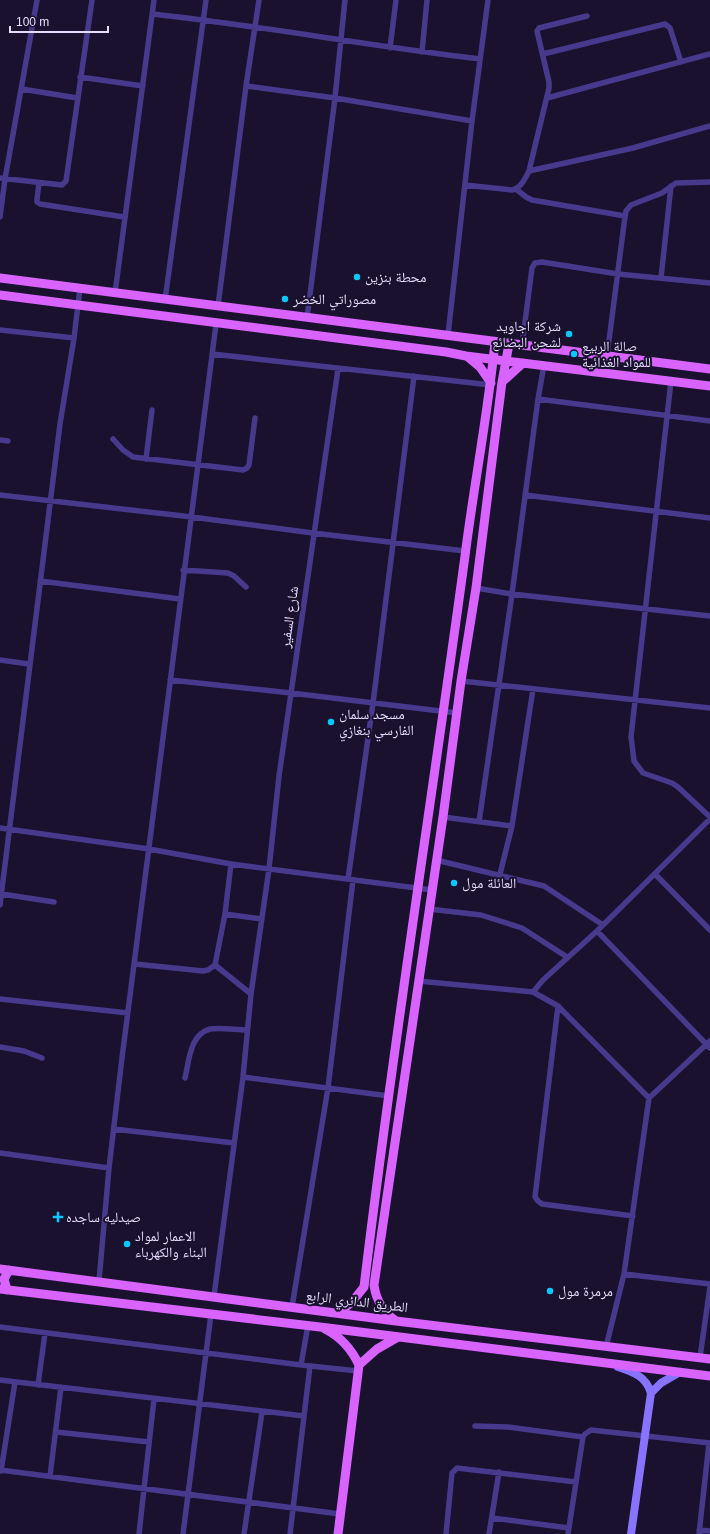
<svg xmlns="http://www.w3.org/2000/svg" width="710" height="1534" font-family="Arial,'Noto Naskh Arabic',sans-serif">
	<style>
		.lines { fill: none; stroke-linecap: round; stroke-linejoin: round }
		.street { stroke: #473a8d; stroke-width: 5.5 }
		.secondary { stroke: #8873ff; stroke-width: 8 }
		.primary { stroke: #d863ff; stroke-width: 9 }
		.poi-dot { fill: #08c8ff; stroke: #19112d; stroke-width: 1.5 }
		.labels { text-anchor: middle; stroke-width: 4; stroke-linejoin: round; paint-order: stroke }
		.poi-label { font-size: 14px; fill: #e5dcff; stroke: #19112d; text-anchor: start }
		.street-label { font-size: 14px; fill: #e5dcff; stroke: #19112d }
	</style>
	<rect width="100%" height="100%" fill="#19112d"/>
	<g class="lines">
		<path class="street" d="M153 14C262 26 370 46 480 59
			M390 48 396 0
			M422 52 427 0
			M543 54 665 24 670 28 681 62
			M80 77 143 86
			M246 86 335 98 472 121
			M22 89 77 98
			M547 98 710 54
			M529 171 633 148 710 126
			M0 178 62 185 66 181 92 0
			M39 183 37 199V202L40 204 124 217
			M465 185 512 190C521 188 525 179 529 171L549 88V82L537 31 539 28 587 16
			M516 189 526 197 532 200 625 216
			M0 217 5 179 37 0
			M661 278 671 186
			M115 293 154 0
			M165 300 206 0
			M218 306 246 86 259 0
			M307 318 335 98 345 0
			M0 330 74 338
			M448 335 472 121 488 0
			M522 345 532 268 535 263 542 262 618 274 710 283
			M212 354 491 385
			M607 356 624 224 626 211 631 205 662 193 676 183 710 182
			M671 381 631 737 634 761 643 773 672 783 678 787 710 817
			M538 399 710 421
			M113 439 123 450 133 457 243 470 247 468 249 465 255 418
			M0 440 8 441
			M146 459 152 410
			M0 495 192 517 313 533 465 551
			M525 495 710 518
			M183 570 228 573 234 576 246 587
			M40 581 180 599
			M476 588 512 594 710 616
			M0 660 29 664
			M170 680 291 693 457 713
			M461 681 710 708
			M443 817 512 826
			M710 819 597 931 710 1048
			M479 822 512 594 538 399 544 365
			M0 828 149 849 231 864 432 890
			M436 860 544 886 603 925
			M500 874 512 826 533 689
			M655 874 710 930
			M348 879 373 703 414 376
			M2 894 54 902
			M0 905 60 424 74 338 80 288
			M429 909 481 915 522 928 567 957
			M225 914 262 919
			M135 964 203 971 208 970 215 965 225 914 231 864
			M215 965 251 994
			M418 981 533 992 558 1006 649 1098
			M533 992 543 980 597 931
			M0 999 128 1013
			M558 1006 535 1197 538 1201 542 1204 633 1216
			M710 1041 649 1098 624 1274 710 1284
			M0 1047 24 1051 42 1058
			M243 1077 389 1096
			M185 1078C189 1061 190 1034 210 1029 220 1027 237 1030 247 1030
			M114 1129 234 1143
			M0 1153 109 1168
			M99 1281 109 1168 122 1058 216 324
			M214 1296 243 1077 251 994 269 869 279 776 338 369
			M292 1307 328 1088 353 880
			M0 1327 301 1365 358 1371
			M606 1347 624 1274
			M700 1357 710 1287
			M301 1365 308 1325
			M0 1380 304 1416
			M38 1385 45 1333
			M475 1426 508 1427 583 1437 585 1434 591 1430 710 1443
			M56 1432 149 1442
			M0 1470 340 1514
			M1 1471 15 1382
			M50 1476 61 1387
			M492 1518 569 1528
			M699 1530 710 1531
			M139 1534 154 1399
			M183 1534 211 1314
			M244 1534 262 1412
			M290 1534 310 1366
			M446 1534 452 1473 457 1468 576 1482
			M489 1534 499 1472
			M568 1534 583 1437
			M699 1534 709 1443"/>
		<path class="secondary" d="M618 1367C633 1372 646 1376 651 1393L631 1534
			M651 1393 661 1383 680 1372"/>
		<path class="primary" d="M0 278 710 369
			M0 295 446 352 466 356 710 386
			M468 357 480 367 491 383
			M502 382 523 363
			M0 1269 396 1321 710 1359
			M0 1289 320 1327 710 1376
			M7 1290 4 1279 9 1270
			M338 1313 352 1302 364 1287C393 1043 432 800 465 556 474 484 488 414 495 342
			M396 1321C383 1312 376 1300 374 1285L443 817 461 681 476 588 502 382 509 344
			M325 1329C341 1337 352 1350 359 1365L338 1534
			M359 1365 377 1349 398 1337"/>
	</g>
	<g class="poi-dot">
		<circle cx="357" cy="277" r="4"/>
		<circle cx="285" cy="299" r="4"/>
		<circle cx="569" cy="334" r="4"/>
		<circle cx="574" cy="354" r="4"/>
		<circle cx="331" cy="722" r="4"/>
		<circle cx="454" cy="883" r="4"/>
		<path d="M56 1211h4v4h4v4h-4v4h-4v-4h-4v-4h4z"/>
		<circle cx="127" cy="1244" r="4"/>
		<circle cx="550" cy="1291" r="4"/>
	</g>
	<g class="labels">
		<g class="poi-label">
			<text x="365" y="282">محطة بنزين</text>
			<text x="293" y="304">مصوراتي الخضر</text>
			<text x="561" y="331" text-anchor="end">شركة اجاويد<tspan x="561" dy="16">لشحن البضائع</tspan></text>
			<text x="582" y="351">صالة الربيع<tspan x="582" dy="16">للمواد الغذائية</tspan></text>
			<text x="339" y="719">مسجد سلمان<tspan x="339" dy="16">الفارسي بنغازي</tspan></text>
			<text x="462" y="888">العائلة مول</text>
			<text x="66" y="1222">صيدليه ساجده</text>
			<text x="135" y="1241">الاعمار لمواد<tspan x="135" dy="16">البناء والكهرباء</tspan></text>
			<text x="558" y="1296">مرمرة مول</text>
		</g>
		<g class="street-label">
			<text transform="translate(289 617) rotate(-82)" y="5">شارع السفير</text>
			<text transform="translate(357 1301) rotate(7)" y="5">الطريق الدائري الرابع</text>
		</g>
	</g>
	<path d="M10 26v6h98v-6" fill="none" stroke="#e5dcff" stroke-width="2"/>
	<text x="16" y="26" font-size="12" fill="#e5dcff" stroke="#19112d" stroke-width="3" paint-order="stroke">100 m</text>
</svg>
